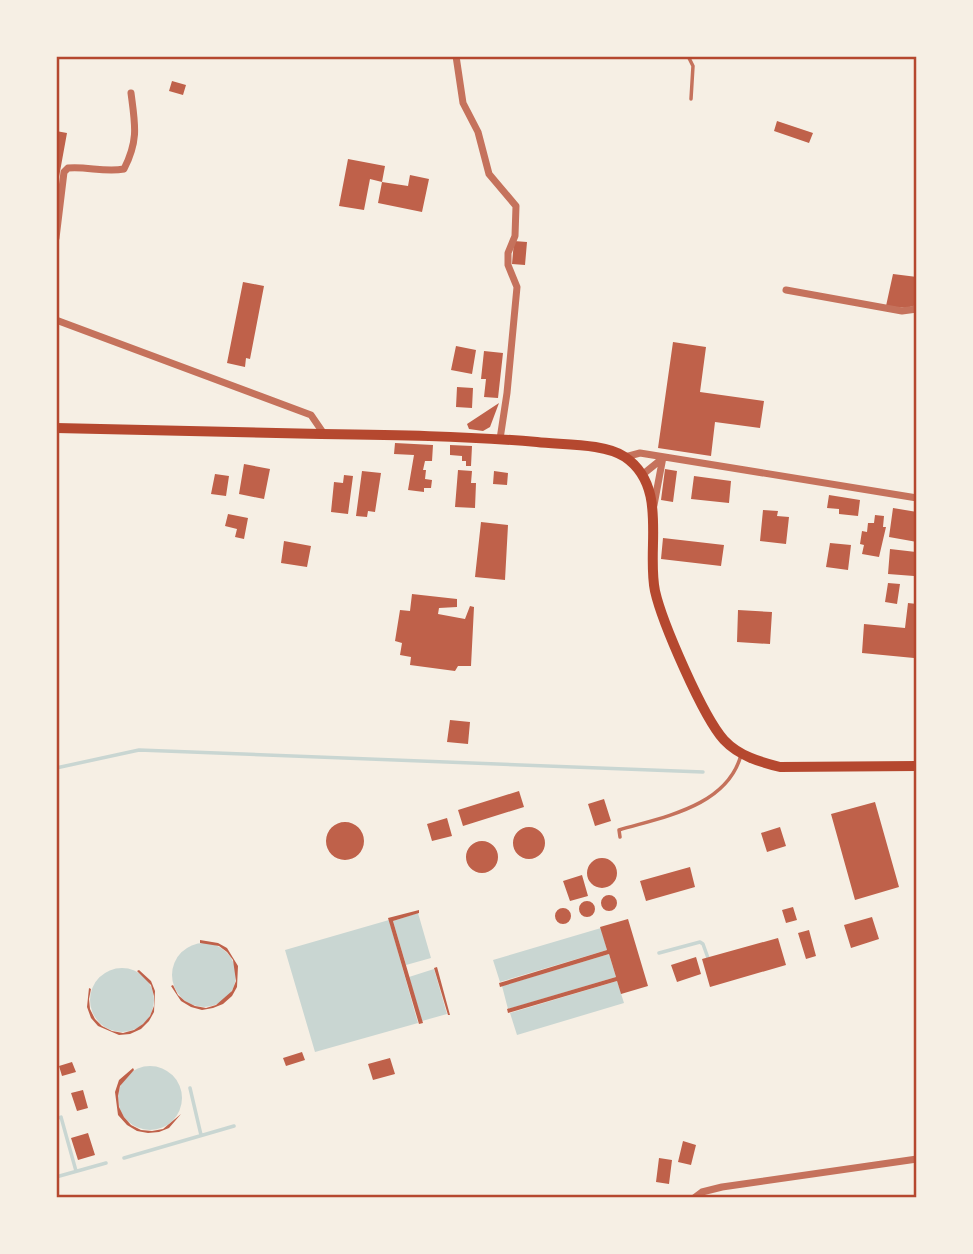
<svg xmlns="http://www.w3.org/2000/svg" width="973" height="1254" font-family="Overpass,sans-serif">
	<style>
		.water { fill: #c9d6d2 }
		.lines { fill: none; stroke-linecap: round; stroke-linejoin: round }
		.stream { stroke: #c9d6d2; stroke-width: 3.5 }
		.building { fill: #bf614a }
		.service { stroke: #c5725c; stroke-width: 3.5 }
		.minor { stroke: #c5725c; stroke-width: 7 }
		.secondary { stroke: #b5482f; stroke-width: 10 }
		.neatline { fill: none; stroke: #b5482f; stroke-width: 2.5 }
	</style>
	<rect width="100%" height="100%" fill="#f6efe4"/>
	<path class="water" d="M418 913 431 958 406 965 393 921Z
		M389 920 418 1023 315 1052 285 950Z
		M601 928 607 950 500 982 493 960Z
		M172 975a32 32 0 1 1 64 0a32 32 0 1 1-64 0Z
		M609 954 616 977 508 1009 502 986Z
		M90 1000a32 32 0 1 1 64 0a32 32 0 1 1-64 0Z
		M434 969 447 1014 422 1021 409 977Z
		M617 981 624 1003 517 1035 510 1013Z
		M118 1098a32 32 0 1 1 64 0a32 32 0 1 1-64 0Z"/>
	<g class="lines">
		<path class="stream" d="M56 768 139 750 703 772
			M659 953 700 942 703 944 708 958
			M190 1088 201 1135
			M56 1119 61 1117 76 1171
			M124 1158 234 1126
			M56 1177 106 1163"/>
	</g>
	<path class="building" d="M172 81 186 85 183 95 169 91Z
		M777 121 813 133 809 143 774 131Z
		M56 131 67 133 59 177H56L59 155 56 154Z
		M348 159 385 166 382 182 370 179 364 210 339 206Z
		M410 175 429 179 422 212 378 203 382 182 408 186Z
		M514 241 527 242 525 265 512 264Z
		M893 274 917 277V305L906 308 886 306Z
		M243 282 264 286 250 359 246 358 245 367 227 363Z
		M673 342 706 347 700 392 764 401 760 428 715 422 711 456 658 448Z
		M456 346 476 350 472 374 451 370Z
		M484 351 503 353 498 398 484 397 486 379H481Z
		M457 387 473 388 472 408 456 407Z
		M499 403 490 427 483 431 469 429 467 424Z
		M395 443 433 445 432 461H425L423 470H426L425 479 432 480 431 488H424V492L408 490 414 455 394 454Z
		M450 445 472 446 471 466H466V461H462V456L450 455Z
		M244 464 270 469 264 499 239 494Z
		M665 469 677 471 673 502 661 500Z
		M458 470 472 471 471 483H476L475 508 455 507Z
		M362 471 381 473 375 512 368 511 367 517 356 516Z
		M494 471 508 473 507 485 493 484Z
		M215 474 229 476 226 496 211 494Z
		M344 475 353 476 348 514 331 512 334 482 343 483Z
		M694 476 731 481 729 503 691 499Z
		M829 495 860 500 858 516 839 514V509L827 508Z
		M893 508 917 512V542L889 537Z
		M763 510 778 511 777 516 789 517 786 544 760 541Z
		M228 514 248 518 244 539 235 537 237 529 225 526Z
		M875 515 884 516 883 527H886L879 557 862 554 864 545 860 544 862 531 867 532 868 523H874Z
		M481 522 508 525 505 580 475 577Z
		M663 538 724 545 721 566 661 559Z
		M284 541 311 546 307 567 281 563Z
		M830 543 851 545 848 570 826 567Z
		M890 549 916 552 914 576 888 574Z
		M888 583 900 584 897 604 885 602Z
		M412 594 457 599V607L439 608 438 614 465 619 470 606 474 607 471 666H458L455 671 410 665 411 657 400 655 402 643 395 641 400 610 410 611Z
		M908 603 917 604 914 658 862 653 864 624 905 628Z
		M738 610 772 612 770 644 737 642Z
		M450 720 470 722 468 744 447 742Z
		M519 791 524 807 463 826 458 810Z
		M604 799 611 821 595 826 588 804Z
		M875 802 899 887 855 900 831 814Z
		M447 818 452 836 432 841 427 824Z
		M326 841a19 19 0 1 1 38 0a19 19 0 1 1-38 0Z
		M513 843a16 16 0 1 1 32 0a16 16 0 1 1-32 0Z
		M780 827 786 846 767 852 761 833Z
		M466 857a16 16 0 1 1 32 0a16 16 0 1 1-32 0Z
		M587 873a15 15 0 1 1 30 0a15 15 0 1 1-30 0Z
		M690 867 695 887 646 901 640 881Z
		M582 875 588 896 570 901 563 881Z
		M601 903a8 8 0 1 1 16 0a8 8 0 1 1-16 0Z
		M579 909a8 8 0 1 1 16 0a8 8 0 1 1-16 0Z
		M793 907 797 920 786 923 782 910Z
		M555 916a8 8 0 1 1 16 0a8 8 0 1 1-16 0Z
		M419 910V913L393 921 423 1023 419 1024 388 918Z
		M872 917 879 939 851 948 844 925Z
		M628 919 648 986 621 994 617 981 508 1013 507 1009 616 977 609 954 500 987 499 983 607 950 600 927Z
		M809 930 816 956 806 959 798 933Z
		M778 938 786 965 710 987 702 959Z
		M200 940 218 943 227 948 238 966 237 987 232 996 223 1004 213 1008 202 1010 191 1007 181 1001 171 986 173 985 178 995 185 1001 195 1006 206 1008 216 1005 232 991 236 981 233 960 227 952 219 946 200 943Z
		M696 957 701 974 677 982 671 965Z
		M437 967 450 1015H448L434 968Z
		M139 970 151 981 155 991 154 1012 149 1021 141 1029 130 1034 119 1035 98 1026 91 1018 87 1007 89 988 91 989 89 999 90 1009 95 1019 102 1026 112 1031 123 1033 134 1030 143 1024 150 1016 154 1006V996L151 985 137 971Z
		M302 1052 305 1060 286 1066 283 1058Z
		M390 1058 395 1074 373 1080 368 1064Z
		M72 1062 76 1072 62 1076 59 1066Z
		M133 1068 134 1070 120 1086 118 1096 119 1107 124 1117 131 1125 141 1130 152 1131 163 1129 181 1114 169 1128 159 1132 148 1133 137 1131 127 1125 118 1115 115 1092 119 1080Z
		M83 1090 88 1108 77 1111 71 1093Z
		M88 1133 95 1155 78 1160 71 1138Z
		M683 1141 696 1145 691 1165 678 1162Z
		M659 1158 672 1160 669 1184 656 1182Z"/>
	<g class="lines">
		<path class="service" d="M688 56 693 66 691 99
			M620 837 619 830C662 817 727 807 741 755"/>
		<path class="minor" d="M456 56 463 103 478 132 489 174 516 206 515 236 508 253V265L517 287 507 393 500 439
			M56 238 64 172 68 168C87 166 105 173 124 169 139 140 135 124 131 93
			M786 290 902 311 917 309
			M56 320 311 415 324 434
			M625 457 640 453 917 498
			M642 475 663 458
			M654 505 663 457
			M694 1198 702 1192 722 1187 917 1159"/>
		<path class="secondary" d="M56 428C144 430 232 432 321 434 393 435 465 436 537 442 562 445 605 443 625 457 669 487 646 548 655 591 662 622 703 717 724 740 739 756 760 762 780 767L917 766"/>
	</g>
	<rect width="973" height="1254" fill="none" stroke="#f6efe4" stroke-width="116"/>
	<rect x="58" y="58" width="857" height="1138" class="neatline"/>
</svg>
